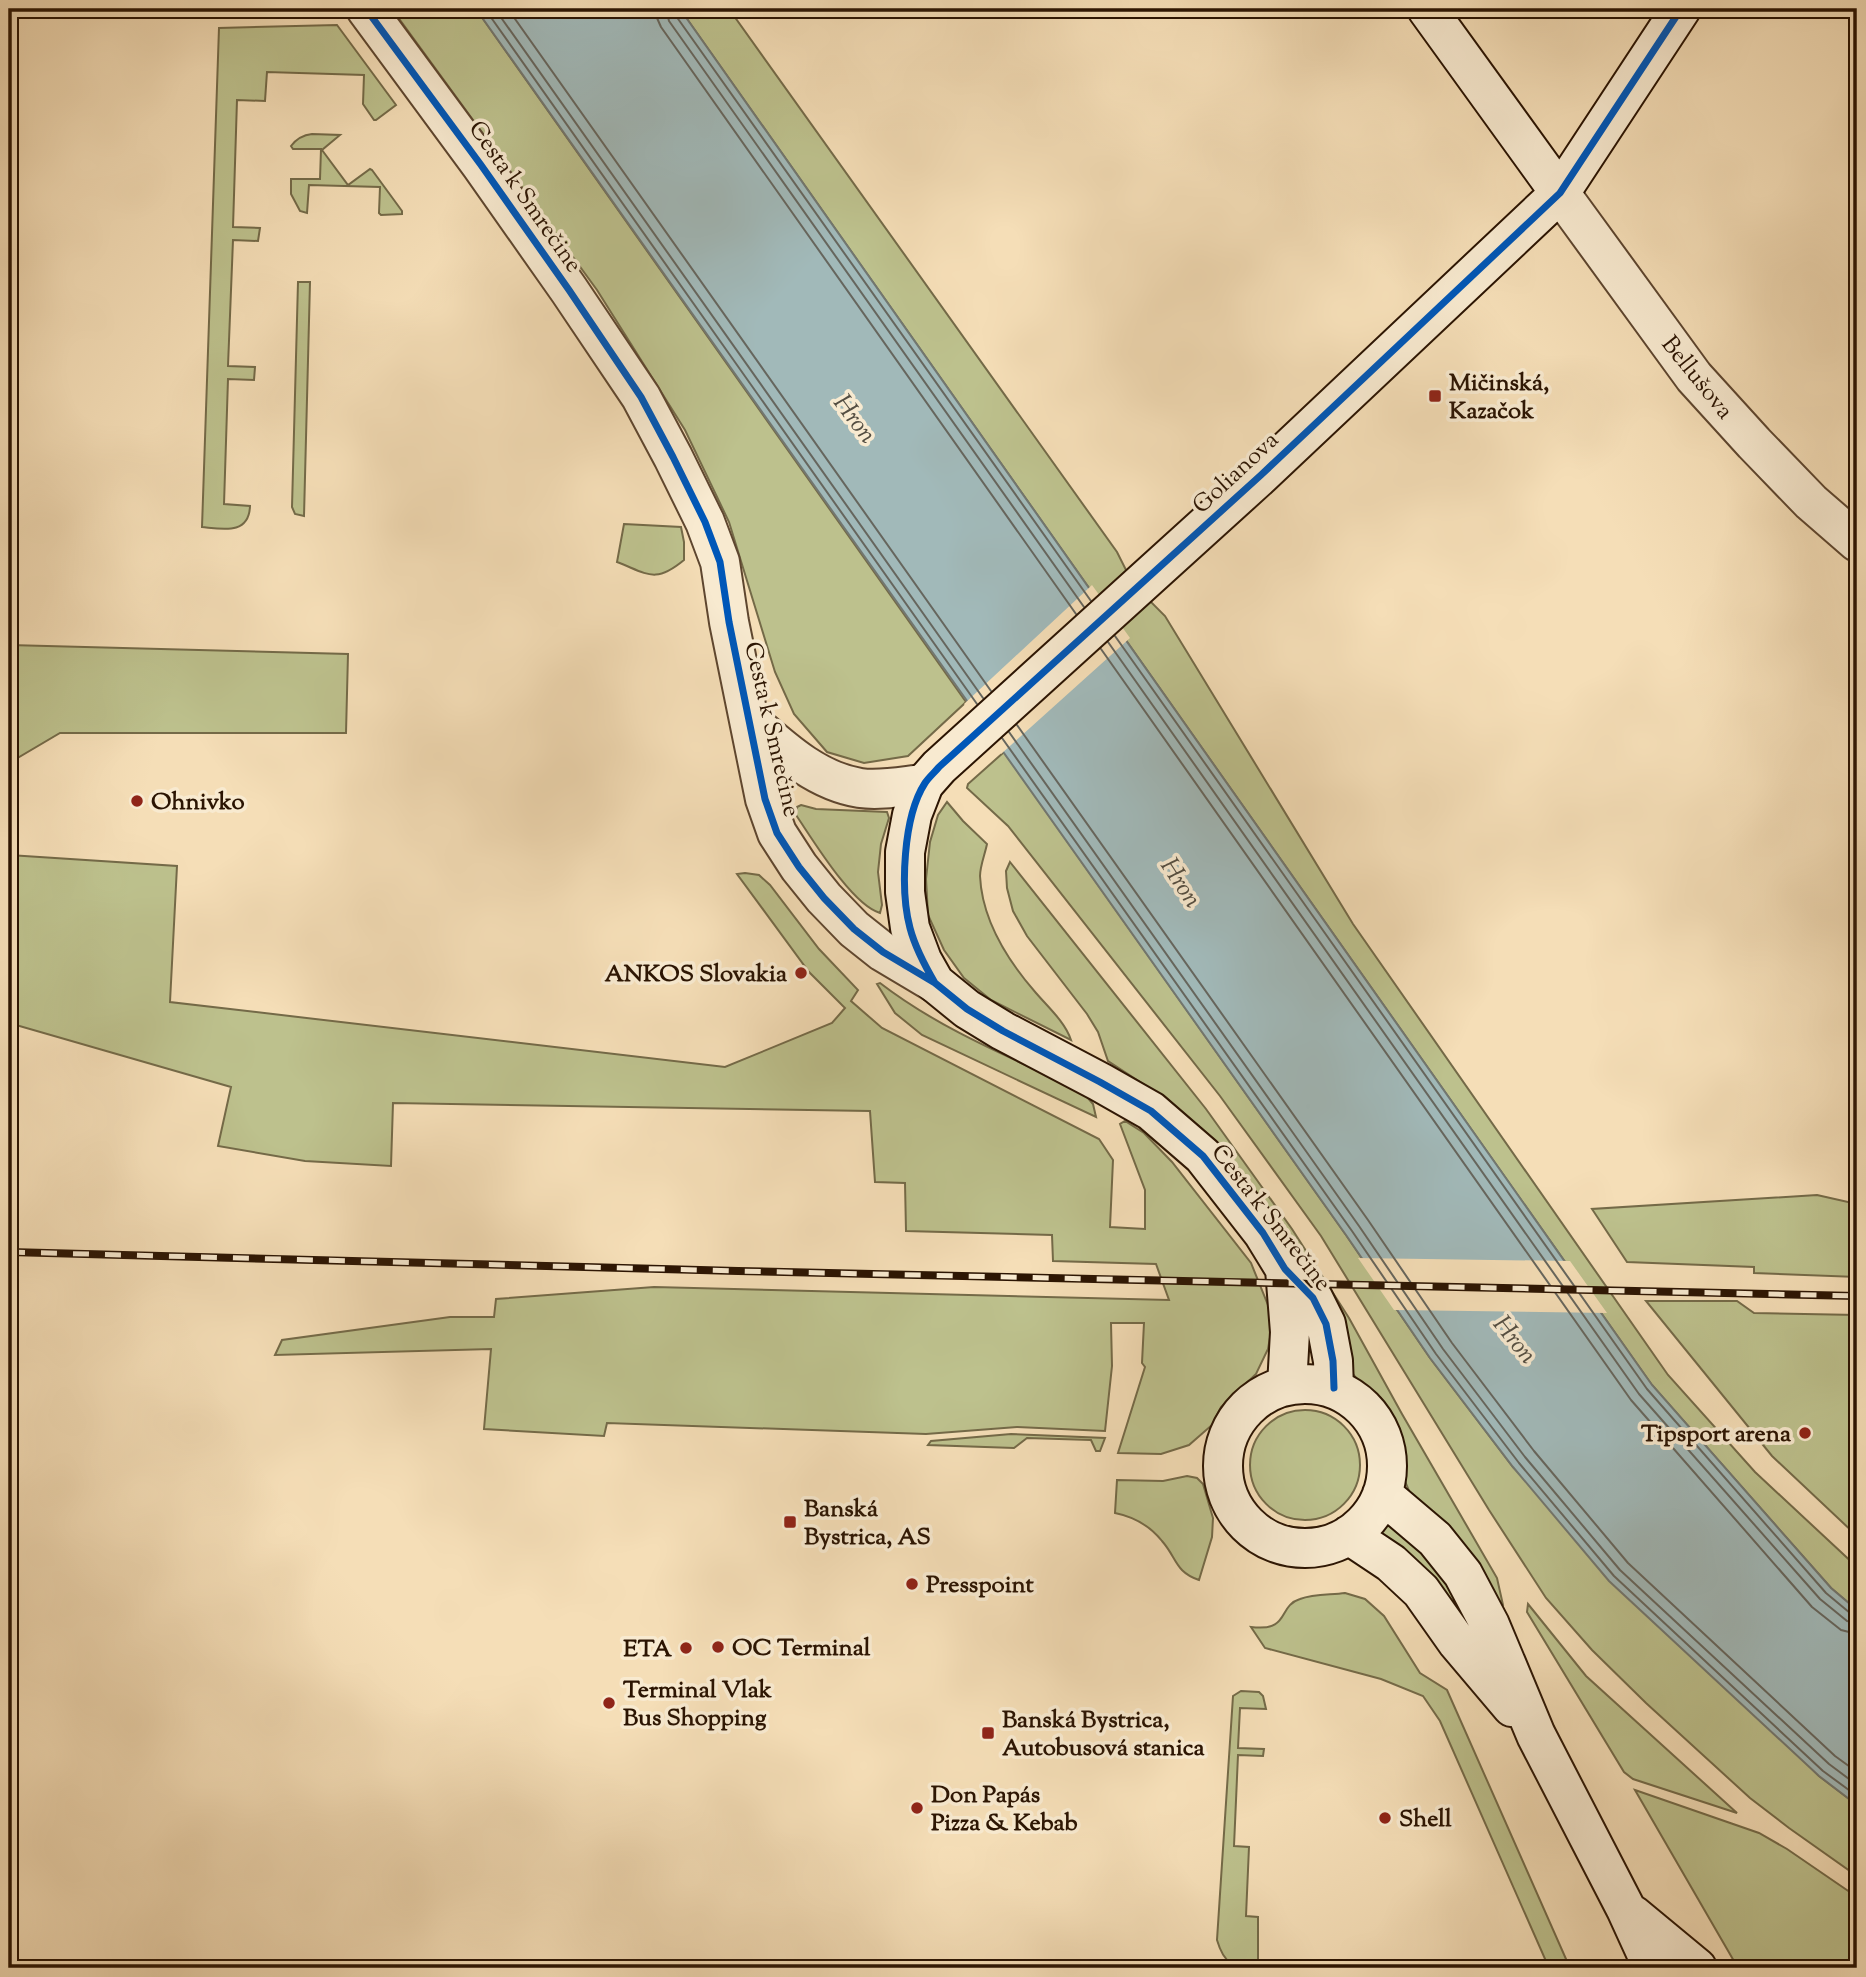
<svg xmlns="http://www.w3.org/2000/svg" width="1866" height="1977" font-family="'Sorts Mill Goudy',serif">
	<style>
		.green { fill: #bdc18d; stroke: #746a48; stroke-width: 2 }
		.water { fill: #a1b9b9; stroke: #727770; stroke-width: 2 }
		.pier { fill: #f5deb7 }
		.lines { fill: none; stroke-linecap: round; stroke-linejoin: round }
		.shore { stroke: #66665e; stroke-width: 2 }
		.street-casing { stroke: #5e462f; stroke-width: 42 }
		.secondary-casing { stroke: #2b1402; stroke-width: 42 }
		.street { stroke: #f8ead0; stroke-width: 38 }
		.secondary { stroke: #f8ead0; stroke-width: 38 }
		.rail-casing { stroke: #2b1402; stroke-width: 8 }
		.rail { stroke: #f8ead0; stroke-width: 5; stroke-dasharray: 16; stroke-linecap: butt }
		.cycleway-casing { stroke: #f8ead0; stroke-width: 11 }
		.cycleway { stroke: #0057b8; stroke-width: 7 }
		.poi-dot { fill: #8f2418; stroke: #f8ead0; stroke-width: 2.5 }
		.labels { text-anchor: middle; stroke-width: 7; stroke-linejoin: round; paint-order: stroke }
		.street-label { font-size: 24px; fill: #2b1402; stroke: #f8ead0 }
		.poi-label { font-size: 24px; font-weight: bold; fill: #2b1402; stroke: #f8ead0; text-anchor: start }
		.water-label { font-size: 26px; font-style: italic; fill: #544e42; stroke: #f8ead0 }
	</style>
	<rect width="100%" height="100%" fill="#f5deb7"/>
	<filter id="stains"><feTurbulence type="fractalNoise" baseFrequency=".00286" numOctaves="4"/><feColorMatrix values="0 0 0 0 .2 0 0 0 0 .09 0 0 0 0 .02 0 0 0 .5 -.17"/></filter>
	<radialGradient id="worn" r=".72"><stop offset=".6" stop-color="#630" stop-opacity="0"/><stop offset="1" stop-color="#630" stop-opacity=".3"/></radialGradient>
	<path class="green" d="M392 9H476L966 702 908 756 864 763 827 752 794 714 775 672 729 522 685 430 597 290Z
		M680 9H729L1117 552 1133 584 1165 616 1353 924 1668 1375 1755 1472 1857 1567V1610L1831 1588 1652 1385Z
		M337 25 396 105 376 120H374L363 104 364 75 267 72 265 101 237 100 233 227 260 228 258 241 233 240 228 366 255 367 254 380 228 379 224 504 250 506C249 535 223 529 202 527L219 28Z
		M312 134 340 135 322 150 348 185 370 169 372 170 402 211V214L381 215 379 213 380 187 309 185 307 213 300 211 291 194V179H320L321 149H293L291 146C297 138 303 135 312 134Z
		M298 282H310L304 516 295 514 292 507Z
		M624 524 681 527 684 542V560C655 584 648 574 617 562Z
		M9 645 348 654 346 733H60L9 763Z
		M1004 752 1346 1235 1430 1358 1513 1467 1819 1776 1857 1805V1876L1789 1828 1750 1798 1646 1703 1592 1650 1546 1598 1489 1510 1321 1236 1220 1096 1008 826 967 788 968 784Z
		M947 802 963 821 987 844C985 854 980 866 980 876 982 920 1008 961 1036 993 1048 1007 1065 1022 1071 1040L991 1000 964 978 944 950 928 915 926 879 930 842 938 815Z
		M801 805 816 809 887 812 889 818 881 844 878 872 882 905 880 913C852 905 813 840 796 815L797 807Z
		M9 855 177 866 170 1002 725 1067 832 1023 845 1008 809 972 737 874 745 873 759 875 770 885 819 949 858 990 851 1001 882 1028 1099 1139 1113 1160 1110 1227 1145 1229V1190L1120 1124 1125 1121 1144 1133 1172 1162 1251 1263 1270 1310 1272 1326 1268 1349 1256 1374 1221 1407 1212 1425 1189 1445 1161 1454 1118 1453 1145 1367 1142 1363 1144 1323H1111L1112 1366 1105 1431 1017 1427 926 1434 607 1423 604 1436 484 1429 491 1349 275 1355 282 1340 450 1317H494L496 1299 654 1287 1169 1300 1156 1264 1053 1261 1052 1235 906 1231 905 1183 875 1182 870 1111 393 1103 391 1166 305 1161 218 1146 231 1087 9 1023Z
		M1010 862 1206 1109 1292 1229 1349 1318 1402 1414 1497 1578 1503 1605 1493 1610 1412 1498 1404 1479 1399 1436 1392 1416 1381 1398 1362 1385 1347 1367 1166 1099 1108 1061 1098 1032 1087 1014 1027 936 1013 911 1007 888 1006 871Z
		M880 983C941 1030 1012 1058 1082 1091L1093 1104 1096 1117 922 1035 895 1013 877 984Z
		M1817 1195 1857 1204V1277L1754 1273V1267L1627 1262 1592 1209Z
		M1646 1301H1737L1754 1313 1857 1315V1536L1772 1456Z
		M1250 1465a55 55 0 1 1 110 0a55 55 0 1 1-110 0Z
		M1011 1434 1105 1438 1100 1451H1096L1091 1440 1027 1438 1014 1448 928 1445 931 1441Z
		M1187 1476 1197 1478 1203 1484 1213 1518 1212 1537 1199 1580C1175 1572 1177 1558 1162 1541 1150 1526 1135 1517 1115 1513L1117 1480 1163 1481Z
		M1389 1514 1431 1551 1477 1619 1460 1629 1372 1536Z
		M1345 1593 1365 1599 1384 1616 1420 1673 1447 1690 1570 1968H1549L1440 1721 1423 1696 1381 1679 1265 1648 1251 1627C1291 1632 1277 1606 1300 1599 1314 1594 1331 1595 1345 1593Z
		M1528 1604 1586 1676 1737 1813 1633 1779 1624 1772 1527 1612Z
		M1241 1691 1259 1692 1263 1696 1266 1709 1240 1708 1238 1748 1264 1749 1263 1756 1238 1755 1234 1846 1249 1847 1246 1916 1258 1917V1968C1233 1968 1224 1964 1217 1940L1233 1696Z
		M1635 1790 1759 1833 1787 1849 1857 1897V1968H1738Z"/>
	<path class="water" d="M476 9H680L1652 1385 1831 1588 1857 1610V1805L1819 1776 1609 1581 1513 1467 1430 1358 1346 1235Z"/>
	<path class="pier" d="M1092 585 1130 638 1001 754 964 704Z
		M1358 1258 1570 1261 1607 1313 1394 1310Z"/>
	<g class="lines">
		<path class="shore" d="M485 9 977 704
			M495 9 983 698
			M508 9 991 691
			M656 9 657 18 661 27 1076 614
			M666 9 669 21 1084 607
			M675 9 676 16 1091 601
			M1115 636 1647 1389 1826 1593 1850 1613 1857 1614
			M1108 642 1639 1394 1820 1599 1847 1621 1857 1623
			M1101 649 1631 1400 1812 1607 1841 1630 1857 1634
			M1017 725 1368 1220 1452 1343 1534 1451 1628 1563 1835 1756 1857 1772
			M1009 732 1359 1226 1443 1349 1525 1457 1620 1570 1829 1764 1857 1785
			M1002 738 1352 1231 1436 1354 1519 1463 1614 1576 1823 1771 1857 1796"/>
		<g class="street-casing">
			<path id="street" d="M366 9 481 165 569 290 641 397 673 457 705 522 720 562 729 622 765 799 777 833 799 867 824 898 854 929 883 952 935 983
				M1560 193 1694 377 1754 443 1811 502 1857 542
				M750 721C782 749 816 781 860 788 881 791 904 786 924 784"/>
		</g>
		<g class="secondary-casing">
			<path id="secondary" d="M1427 9 1560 193
				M1285 1269 1290 1332 1287 1386
				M1223 1466a82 82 0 1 1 164 0a82 82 0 1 1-164 0Z
				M1334 1388 1333 1361 1326 1324 1313 1298 1285 1269 1263 1233 1203 1156 1151 1111 1100 1082 1003 1031 967 1009 935 983 922 960 910 928 905 892V852L912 815 924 784 939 767 1261 475 1560 193 1681 9
				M1382 1494 1435 1539 1463 1574 1490 1625 1536 1735 1626 1909 1653 1968
				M1349 1535 1391 1563 1421 1591 1457 1642 1512 1707
				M1633 1915 1697 1968"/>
		</g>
		<use href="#street" class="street"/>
		<use href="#secondary" class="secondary"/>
		<g class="rail-casing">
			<path id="rail" d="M9 1252 738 1271 1857 1296"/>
		</g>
		<use href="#rail" class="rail"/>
		<g class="cycleway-casing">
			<path id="cycleway" d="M366 9 481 165 569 290 641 397 673 457 705 522 720 562 729 622 765 799 777 833 799 867 824 898 854 929 883 952 935 983 967 1009 1003 1031 1100 1082 1151 1111 1203 1156 1263 1233 1285 1269 1313 1298 1326 1324 1333 1361 1334 1388
				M935 983C925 966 915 947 910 928 900 890 903 817 925 783 929 777 935 772 939 767L1261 475 1560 193 1681 9"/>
		</g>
		<use href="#cycleway" class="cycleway"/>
	</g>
	<g class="poi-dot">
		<rect x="1428" y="389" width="14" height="14" rx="3.5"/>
		<circle cx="137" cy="801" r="7"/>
		<circle cx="801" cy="973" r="7"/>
		<circle cx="1805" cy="1433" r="7"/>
		<rect x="783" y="1515" width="14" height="14" rx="3.5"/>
		<circle cx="912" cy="1584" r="7"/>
		<circle cx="718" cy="1647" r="7"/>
		<circle cx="686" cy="1648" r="7"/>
		<circle cx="609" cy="1703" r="7"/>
		<rect x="981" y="1726" width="14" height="14" rx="3.5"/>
		<circle cx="917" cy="1808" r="7"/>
		<circle cx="1385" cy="1818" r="7"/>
	</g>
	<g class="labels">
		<g class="street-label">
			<text transform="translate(526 196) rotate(55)" y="8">Cesta k Smrečine</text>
			<text transform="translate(1698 377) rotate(51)" y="8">Bellušova</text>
			<text transform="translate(1235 472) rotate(-43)" y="8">Golianova</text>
			<text transform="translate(773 729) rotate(77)" y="8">Cesta k Smrečine</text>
			<text transform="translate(1272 1217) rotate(52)" y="8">Cesta k Smrečine</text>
		</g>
		<g class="poi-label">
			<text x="1449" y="390">Mičinská,<tspan x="1449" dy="28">Kazačok</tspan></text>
			<text x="151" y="809">Ohnivko</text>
			<text x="787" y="981" text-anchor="end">ANKOS Slovakia</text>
			<text x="1791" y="1441" text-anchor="end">Tipsport arena</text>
			<text x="804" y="1516">Banská<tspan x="804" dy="28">Bystrica, AS</tspan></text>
			<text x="926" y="1592">Presspoint</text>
			<text x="732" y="1655">OC Terminal</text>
			<text x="672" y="1656" text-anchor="end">ETA</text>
			<text x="623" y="1697">Terminal Vlak<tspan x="623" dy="28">Bus Shopping</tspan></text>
			<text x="1002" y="1727">Banská Bystrica,<tspan x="1002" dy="28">Autobusová stanica</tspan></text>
			<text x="931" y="1802">Don Papás<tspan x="931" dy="28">Pizza &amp; Kebab</tspan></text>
			<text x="1399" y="1826">Shell</text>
		</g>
		<g class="water-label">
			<text transform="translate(856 418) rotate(53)" y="9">Hron</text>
			<text transform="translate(1182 882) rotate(57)" y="9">Hron</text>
			<text transform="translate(1516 1339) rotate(51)" y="9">Hron</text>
		</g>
	</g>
	<rect width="1866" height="1977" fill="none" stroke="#f5deb7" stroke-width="35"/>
	<rect x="10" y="10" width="1845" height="1956" fill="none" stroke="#2b1402" stroke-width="3.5"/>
	<rect x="18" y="18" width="1831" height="1942" fill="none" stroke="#2b1402" stroke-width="2"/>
	<rect width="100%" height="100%" filter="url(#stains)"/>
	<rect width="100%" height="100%" fill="url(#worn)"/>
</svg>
